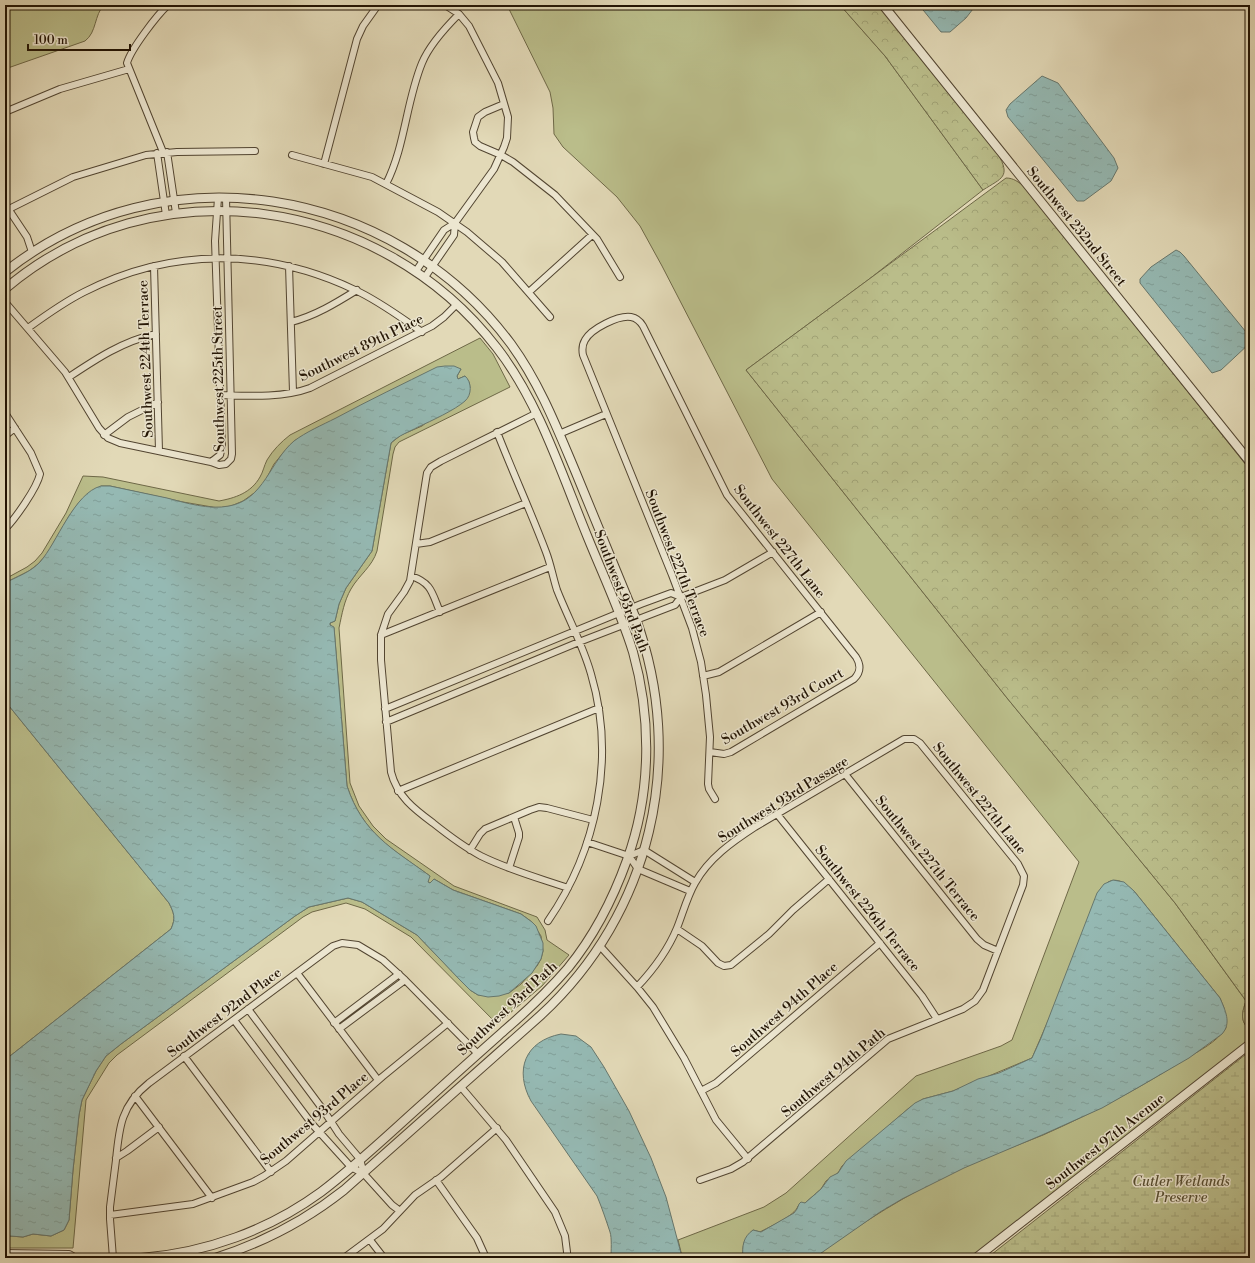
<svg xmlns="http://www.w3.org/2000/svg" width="1255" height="1263" font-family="'Libre Bodoni',serif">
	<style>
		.green { fill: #babd8a; stroke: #6e6847 }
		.forest { fill: url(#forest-crowns); stroke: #6e6847 }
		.wetland { fill: url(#wetland-marsh); stroke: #6e6847 }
		.water { fill: url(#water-ripples); stroke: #67776d }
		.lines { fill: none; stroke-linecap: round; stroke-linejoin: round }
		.minor-casing { stroke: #524531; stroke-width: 8 }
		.tertiary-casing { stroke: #524531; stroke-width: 10 }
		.minor { stroke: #ece6d0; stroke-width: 6 }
		.tertiary { stroke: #ece6d0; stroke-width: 8 }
		.labels { text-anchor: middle; stroke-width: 3; stroke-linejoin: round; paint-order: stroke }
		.street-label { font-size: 14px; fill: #221404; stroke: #ece6d0 }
		.park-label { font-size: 14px; font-style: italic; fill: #574f33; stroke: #ece6d0 }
	</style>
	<defs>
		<pattern id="forest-crowns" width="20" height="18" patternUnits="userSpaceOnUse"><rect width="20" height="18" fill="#babd8a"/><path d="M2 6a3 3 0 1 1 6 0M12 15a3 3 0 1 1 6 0" fill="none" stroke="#a0a275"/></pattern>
		<pattern id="wetland-marsh" width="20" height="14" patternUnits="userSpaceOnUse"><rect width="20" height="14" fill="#babd8a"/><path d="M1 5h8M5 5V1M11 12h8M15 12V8" fill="none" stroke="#a0a275"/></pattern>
		<pattern id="water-ripples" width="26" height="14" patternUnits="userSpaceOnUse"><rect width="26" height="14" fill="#95b9b3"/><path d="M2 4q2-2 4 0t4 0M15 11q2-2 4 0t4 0" fill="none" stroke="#809e98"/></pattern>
	</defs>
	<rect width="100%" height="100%" fill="#e2d9b7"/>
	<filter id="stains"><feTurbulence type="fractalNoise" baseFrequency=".005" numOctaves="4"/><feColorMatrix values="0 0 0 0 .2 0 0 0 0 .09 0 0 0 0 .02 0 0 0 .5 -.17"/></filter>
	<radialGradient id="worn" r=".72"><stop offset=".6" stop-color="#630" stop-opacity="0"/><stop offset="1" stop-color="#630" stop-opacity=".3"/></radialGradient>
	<path class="green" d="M5 5H104C94 15 97 32 85 41L5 69Z
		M507 5H840L885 56 983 190 868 280 746 370 1007 698 1175 903 1246 1001C1243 1010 1240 1018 1246 1026L1250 1027V1040L970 1258H814C860 1223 909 1193 962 1168 988 1156 1016 1146 1043 1135 1093 1113 1140 1088 1185 1059 1199 1051 1217 1042 1226 1028L1224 1008 1220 998 1134 891C1125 884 1119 877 1108 882L1032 1058 953 1091 923 1099 909 1108 842 1166 838 1173 826 1181 821 1189 805 1203 798 1206C795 1216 769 1227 760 1232L753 1230C744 1238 742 1246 743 1258H676L682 1256 678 1240 764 1207 786 1193 916 1076 1001 1046 1012 1040 1079 862 772 479 662 266 640 226 617 197 563 147 554 134 553 108 550 92Z
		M480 338 493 354 510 387 399 442 395 447 393 454 377 551C372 567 359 575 351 589 344 601 342 614 339 628L350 783 359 806 373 826 386 839 454 886 537 917 545 930 547 940 569 955 542 986 497 1024 411 937 365 909 346 903 312 912 303 917 117 1055 109 1063 86 1100 73 1248H5V1235L10 1236 23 1237 33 1234 51 1236 64 1230 69 1220 73 1170 79 1115 82 1100 96 1071 106 1056 121 1044 295 916 309 907 348 898 362 902 417 935 470 990 478 995 509 993 521 984 537 966 541 959 543 951 541 936 532 922 521 914 453 890 434 879 430 883 427 881 430 876C391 848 363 834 347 786L334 628 330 625V623L335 621 339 604 346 588 372 551 391 443 401 435 422 426 470 388 469 382 465 376 458 379 457 376 461 369 315 429 294 441 283 453 274 464 264 483 257 491 243 501 231 506 218 508 183 502 110 486H101L80 501 69 516 47 554 38 564 29 571 5 583V579L27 567 35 561 42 553 66 513 83 476 103 477 219 501C235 498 251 493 260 477 263 472 264 466 267 460 273 450 281 442 290 435Z
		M5 701 169 903C174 913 176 918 171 929L5 1060Z"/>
	<path class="forest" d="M840 5H878L998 154C1011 177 1002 178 983 190L885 56Z
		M1006 178C1014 178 1018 182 1025 187L1250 470V1027L1246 1026C1240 1018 1243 1010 1246 1001L1244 998 1175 903 1007 698 746 370Z"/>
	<path class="wetland" d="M1250 1051V1258H987Z"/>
	<path class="water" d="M919 5H976L966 18 950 32H941Z
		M1042 76 1058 83 1114 158 1118 168 1111 181 1084 201H1077L1008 117 1006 110 1010 104Z
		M1176 250 1180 252 1184 256 1246 332 1250 339V343L1221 370 1212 373 1140 283V279L1151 267Z
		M445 366H454L461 369 457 376 458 379 465 376C472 382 472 395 465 401 455 410 431 421 418 427 409 432 399 435 391 443L372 551 346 588 339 604 335 621 330 623V625L334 627 347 786C363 834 392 848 430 876L428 882 430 883 434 879 453 890 521 914 532 922 536 926 543 943V951L541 959 532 973 509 993 499 996 488 997 478 995 470 990 460 980 417 935 362 902 348 898 309 907 295 916 121 1044 106 1056 96 1071 82 1100 79 1115 73 1170 69 1220 64 1230 51 1236 33 1234 23 1237 10 1236 5 1235V1060L171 929C176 918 174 913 169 903L5 701V583C16 577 31 572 40 562 57 543 74 493 101 486 104 486 107 486 110 486 129 490 148 494 167 498 186 503 209 510 229 506 264 500 270 461 294 441 306 432 322 425 336 418 369 400 403 384 437 367Z
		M1113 880 1124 882 1134 891 1220 998C1225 1010 1232 1023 1222 1034L1189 1058 1139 1087 1102 1108 1042 1135 964 1168 902 1199 880 1212 814 1258H743C742 1246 743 1237 753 1230L761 1232 794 1213 797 1209 799 1204 801 1202 805 1203 821 1189 830 1177 838 1173 846 1161 915 1103 923 1099 953 1091 978 1079 999 1073 1032 1058 1041 1038 1097 893 1104 884Z
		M561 1034 576 1036 591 1047 604 1067 629 1111 651 1158 666 1197 682 1257 676 1258H611C611 1251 612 1238 610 1232 606 1220 602 1208 597 1196L531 1101C514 1070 525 1041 561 1034Z"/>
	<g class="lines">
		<g class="minor-casing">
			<path id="minor" d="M504 104 485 112 478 117 473 132 474 138 475 142 480 146 501 155 513 162 555 195 597 239 620 277
				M5 112 60 89 129 69
				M163 152 127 63C131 49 157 15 168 5
				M167 152 176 213
				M157 153 166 215
				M292 155 372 177 438 212 467 232 502 262 550 317
				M324 164 357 39 363 26 378 5
				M386 184C405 147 406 102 422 63 429 46 446 27 459 14
				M5 204 27 237 32 252
				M9 209 73 177 146 155 177 152 255 151
				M154 266 159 451
				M289 266 293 392
				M416 271 444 230 455 223 494 169 504 147 507 138 508 117 498 83 469 26 459 14 445 5
				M425 277 454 235 455 223
				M529 292 592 235
				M5 302 65 372 99 428 108 438 120 443 211 462 219 465 226 464 231 459 232 454 226 198
				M291 322C315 316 336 303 357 290
				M28 328C46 315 64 302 84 292 171 247 267 248 355 290 379 301 400 317 422 332
				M69 377C96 359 123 341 156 334
				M220 395C249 396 283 398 310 388L432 326 444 317 457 304
				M5 413 31 453 40 474C37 488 15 519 5 529
				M537 413 441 461 431 467 427 473 426 479 410 581 404 592 388 614 381 635V660L391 772C397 796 414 809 433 823 448 835 464 847 481 856 509 870 539 878 568 888
				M497 432C513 473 531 512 546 552 551 565 553 578 557 590 568 618 583 645 591 674 616 758 597 850 548 921
				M559 434 606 414
				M104 435 128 417 158 402
				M5 436 15 428
				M211 462 220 455 222 447 215 241 218 198
				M416 544 430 542 526 503
				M411 576C432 583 432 593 440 612
				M381 635 550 567
				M703 676 719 672 821 612
				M385 709 641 604 671 593 681 597
				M386 722 579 642 675 605 681 597 725 580 773 552
				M710 752 724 754 731 752 854 679C861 672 861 665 856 657L727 495 643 326C640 321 637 318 631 317 618 315 591 329 585 340 582 345 582 350 583 355L672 575 692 628 701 662 706 695 710 737 708 784 709 789 715 799
				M845 774 977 939 984 945 998 951
				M398 791 599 708
				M777 814 922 996 937 1019
				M587 842 629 856
				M470 850 480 834 485 829 530 810 539 807 547 808 593 820
				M629 856 644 850 695 882
				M629 856 638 869 690 891
				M509 868 519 837V833L514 817
				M677 929 702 946 718 963 724 966 731 965 769 934 793 910 829 879
				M600 946 637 987 653 1007 684 1058 716 1120 748 1159
				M297 973 378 1080
				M637 987C653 970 668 950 677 928 683 913 687 897 695 883 709 858 732 842 755 827L904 739H914L920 743 1018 864 1024 876 1023 885 983 990 975 1001 963 1009 888 1039 743 1162 731 1169 700 1180
				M248 1009 324 1111 339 1134 360 1159 364 1174
				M234 1020 312 1124 351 1167 364 1174 392 1205 400 1211
				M334 1023 399 974
				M339 1029 405 980
				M184 1056 271 1172
				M461 1087 506 1140 555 1212 565 1236 567 1252V1258
				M701 1091 716 1083 880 943
				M135 1096 212 1198
				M116 1158 127 1151 159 1127
				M436 1180 477 1238 486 1258
				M110 1215 193 1204 253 1182 264 1176 286 1161 382 1077 448 1023
				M370 1240 384 1258
				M113 1258 110 1219V1207C112 1191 114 1176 116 1160 119 1128 121 1105 149 1083L333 946 342 943 358 945 383 960 405 980 478 1054
				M344 1258 383 1229 415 1195 441 1177 497 1128"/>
		</g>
		<g class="tertiary-casing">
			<path id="tertiary" d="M883 5 1250 462
				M5 272C162 147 393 185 511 344 540 384 557 428 576 473 596 522 616 571 636 619 687 760 651 913 541 1015L344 1190C305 1221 262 1243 215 1258
				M5 289C154 162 380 196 497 348 539 402 562 475 588 538 603 575 621 613 633 652 652 720 651 794 627 860 613 899 594 936 568 968 549 990 528 1010 506 1029 479 1053 453 1076 427 1100 392 1131 358 1164 321 1192 269 1230 206 1253 141 1258
				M5 1254 69 1255 74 1258H108
				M976 1258 1250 1044"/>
		</g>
		<use href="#minor" class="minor"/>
		<use href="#tertiary" class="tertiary"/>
	</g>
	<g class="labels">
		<g class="street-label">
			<text transform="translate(1077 226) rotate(51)" y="5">Southwest 232nd Street</text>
			<text transform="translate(361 347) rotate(-26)" y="5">Southwest 89th Place</text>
			<text transform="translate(145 359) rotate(-92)" y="5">Southwest 224th Terrace</text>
			<text transform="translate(218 379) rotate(-91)" y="5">Southwest 225th Street</text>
			<text transform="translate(780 541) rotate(52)" y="5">Southwest 227th Lane</text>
			<text transform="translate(678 563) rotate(69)" y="5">Southwest 227th Terrace</text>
			<text transform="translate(622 591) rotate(69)" y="5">Southwest 93rd Path</text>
			<text transform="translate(782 706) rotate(-30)" y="5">Southwest 93rd Court</text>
			<text transform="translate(980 798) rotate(51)" y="5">Southwest 227th Lane</text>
			<text transform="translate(783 799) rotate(-32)" y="5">Southwest 93rd Passage</text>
			<text transform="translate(928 858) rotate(51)" y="5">Southwest 227th Terrace</text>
			<text transform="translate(868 908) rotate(51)" y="5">Southwest 226th Terrace</text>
			<text transform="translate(507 1008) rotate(-43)" y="5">Southwest 93rd Path</text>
			<text transform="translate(784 1009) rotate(-41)" y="5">Southwest 94th Place</text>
			<text transform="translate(224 1012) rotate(-37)" y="5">Southwest 92nd Place</text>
			<text transform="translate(833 1072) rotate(-40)" y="5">Southwest 94th Path</text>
			<text transform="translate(314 1118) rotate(-40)" y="5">Southwest 93rd Place</text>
			<text transform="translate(1105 1141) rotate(-38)" y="5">Southwest 97th Avenue</text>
		</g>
		<g class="park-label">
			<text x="1181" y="1186">Cutler Wetlands<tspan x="1181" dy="16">Preserve</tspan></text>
		</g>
	</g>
	<rect width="1255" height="1263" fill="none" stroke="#e2d9b7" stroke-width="20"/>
	<rect x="6" y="6" width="1243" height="1251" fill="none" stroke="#221404" stroke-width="2"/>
	<rect x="10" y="10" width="1235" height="1243" fill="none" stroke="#221404"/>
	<path d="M28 44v6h102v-6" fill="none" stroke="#221404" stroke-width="2"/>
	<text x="34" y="44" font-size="12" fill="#221404" stroke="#ece6d0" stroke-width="3" paint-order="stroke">100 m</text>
	<rect width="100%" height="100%" filter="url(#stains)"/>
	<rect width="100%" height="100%" fill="url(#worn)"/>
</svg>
